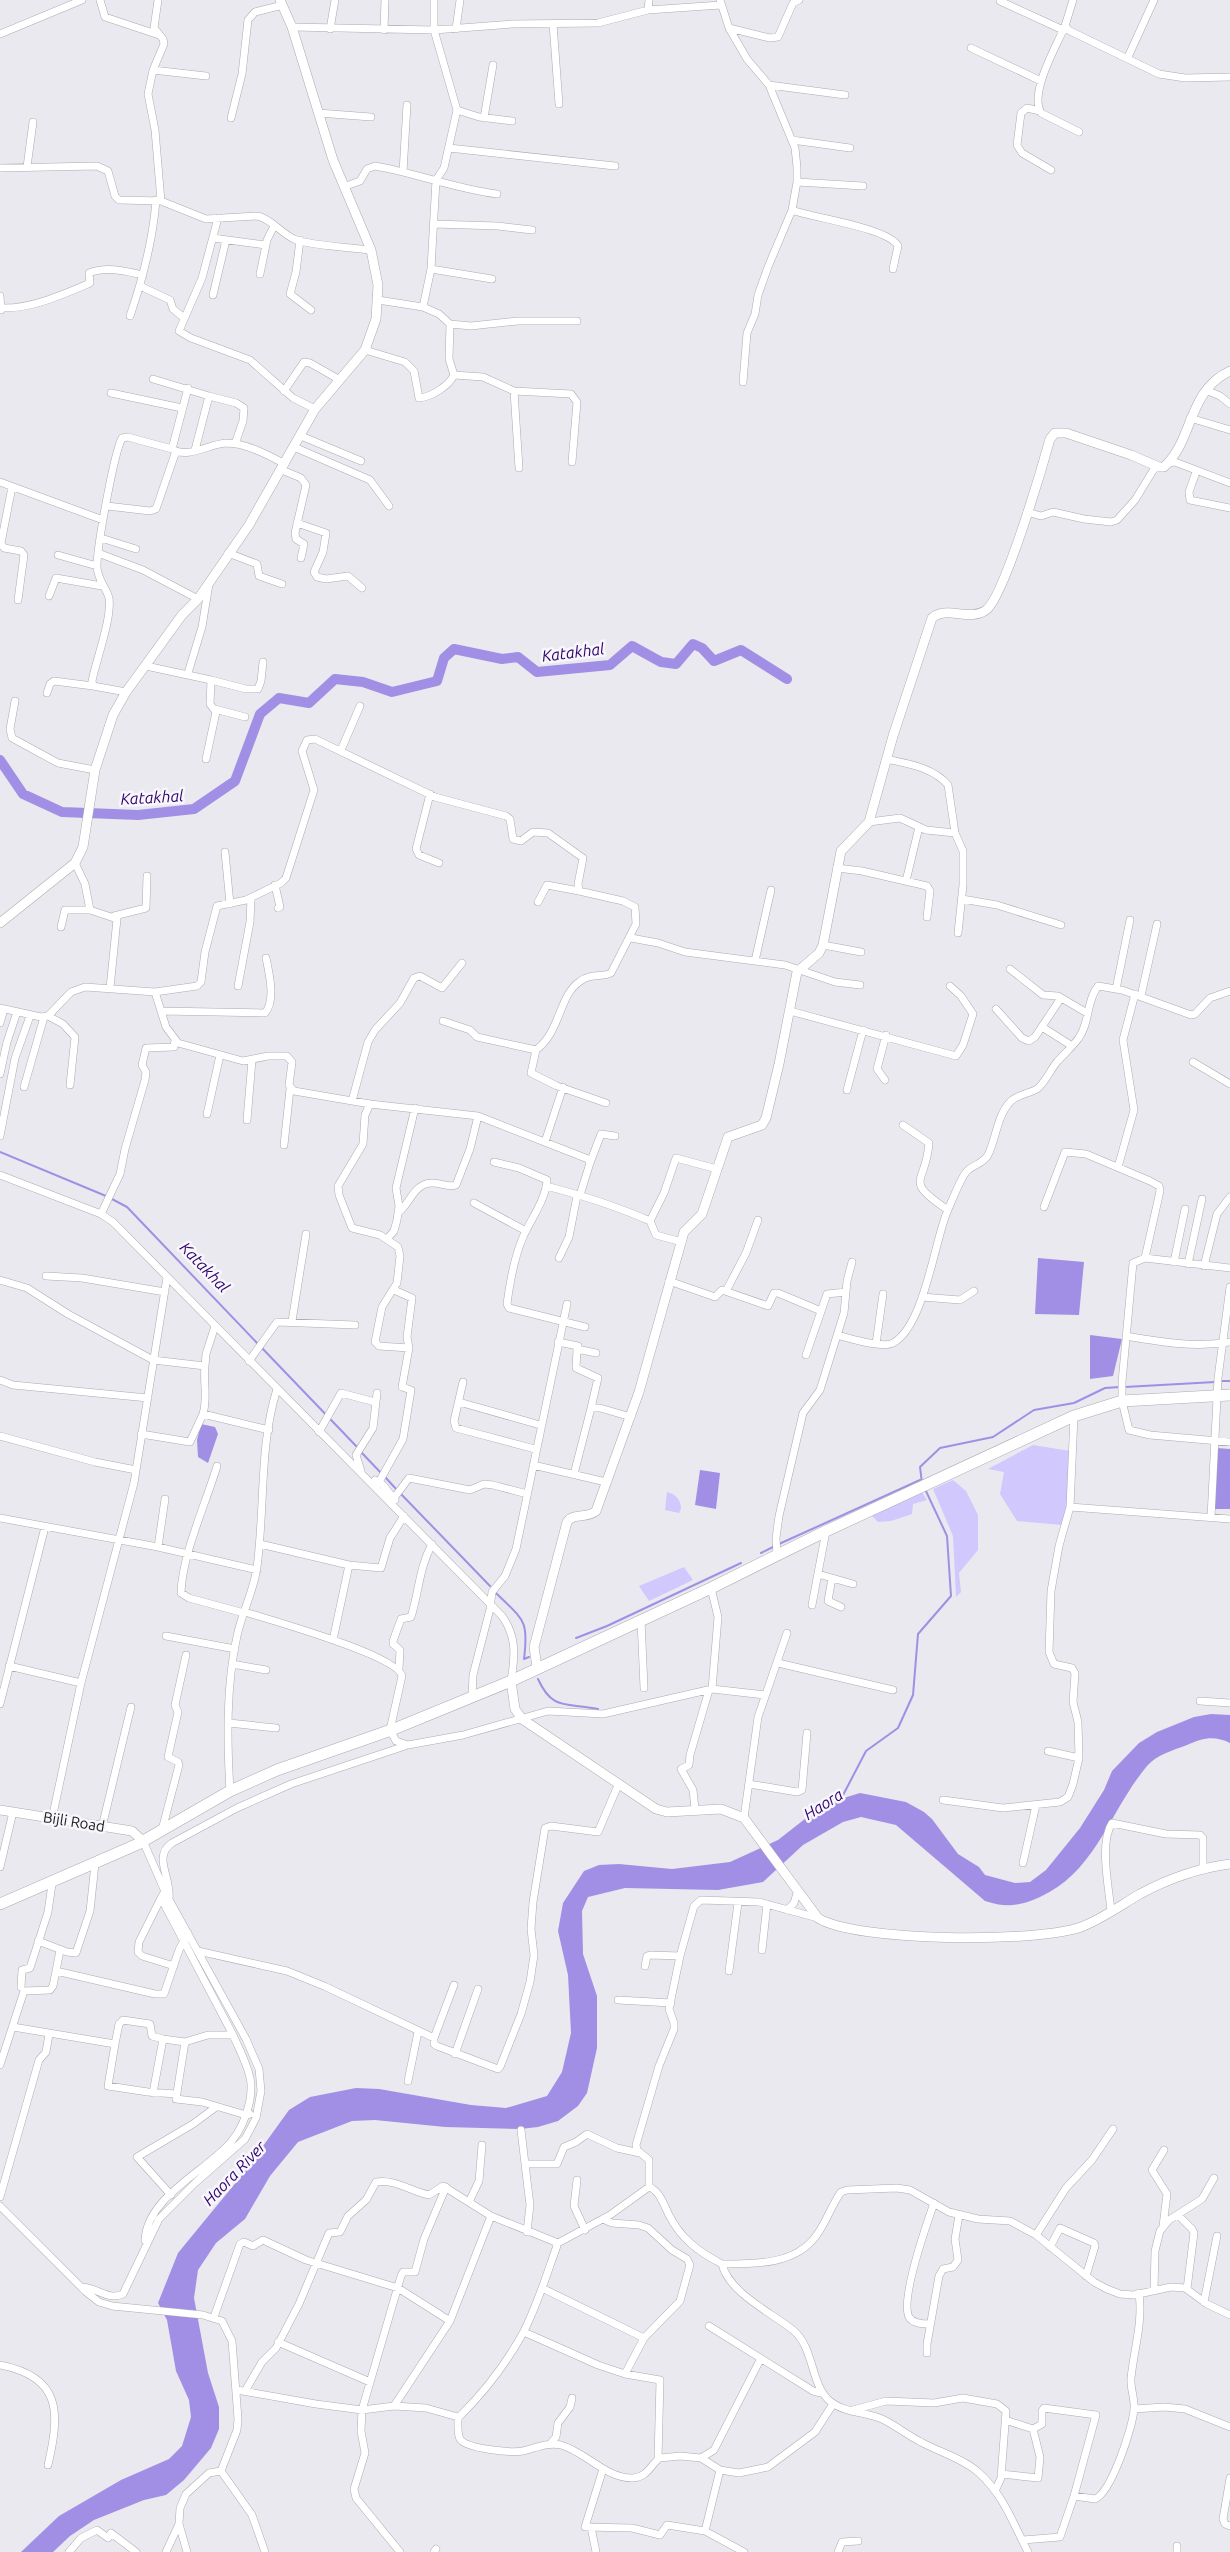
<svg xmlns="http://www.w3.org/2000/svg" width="1230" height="2552" font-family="Ubuntu,sans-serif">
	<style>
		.green { fill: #d1c8fe }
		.water { fill: #a18fe6 }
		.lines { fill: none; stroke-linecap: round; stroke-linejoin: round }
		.stream { stroke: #a18fe6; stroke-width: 2 }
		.river { stroke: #a18fe6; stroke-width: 10 }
		.minor-casing { stroke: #ababb0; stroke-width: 8 }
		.tertiary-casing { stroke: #ababb0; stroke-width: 10 }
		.primary-casing { stroke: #ababb0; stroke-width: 12 }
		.minor { stroke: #fff; stroke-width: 7 }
		.tertiary { stroke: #fff; stroke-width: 9 }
		.primary { stroke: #fff; stroke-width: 11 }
		.labels { text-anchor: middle; stroke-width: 5; stroke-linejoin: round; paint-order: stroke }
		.street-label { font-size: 15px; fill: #1d1c1e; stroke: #f7f7fc }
		.water-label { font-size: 16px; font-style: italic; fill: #32036e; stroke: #f7f7fc }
	</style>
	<rect width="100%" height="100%" fill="#eae9ef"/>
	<path class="green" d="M1033 1445 1070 1451 1069 1511 1062 1525 1017 1521 1000 1494 1004 1472 988 1469Z
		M953 1480 966 1491 978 1515V1550L959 1573 961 1592 956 1597 953 1536 933 1489Z
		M921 1491 927 1500 913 1504 912 1514 891 1521 878 1522 869 1513Z
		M667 1492C676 1494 681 1500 681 1509L679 1513 665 1510Z
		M684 1567 693 1580 649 1601 639 1586Z"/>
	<path class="water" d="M1038 1258 1084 1262 1079 1315 1035 1314Z
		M1090 1335 1122 1339 1113 1376 1090 1379Z
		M201 1424 215 1427 218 1434 208 1463 198 1457 197 1440Z
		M1217 1448 1230 1449V1509H1214Z
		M700 1470 720 1473 716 1509 695 1505Z
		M1211 1714 1230 1715V1743C1214 1735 1203 1738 1187 1745 1174 1750 1156 1755 1147 1766 1110 1810 1096 1872 1040 1897 1020 1906 1006 1908 985 1901L896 1825 861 1817 843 1822 803 1845 763 1882 718 1890 625 1888 588 1897 582 1911 583 1954 597 1996V2048L587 2093 578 2106 558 2121 538 2127 520 2129 445 2127 375 2120 352 2121 298 2142 270 2176 245 2219 216 2243 198 2270 194 2298 208 2373 219 2407V2429L211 2448 184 2480 166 2495 144 2500 94 2520 70 2536 53 2552H21L59 2516 121 2480 169 2459 182 2446 191 2417 189 2400 176 2371 167 2320 158 2303 178 2253 242 2175 289 2110 310 2097 356 2088 379 2089 471 2105 506 2108 547 2096 562 2072 571 2033 568 1975 558 1931 563 1903 584 1871 599 1865 619 1864 672 1869 730 1862 778 1840 824 1804 860 1793 906 1802 924 1812 932 1819 958 1854 979 1867 985 1875 1015 1883 1030 1882 1046 1870 1080 1828 1104 1790 1112 1771 1139 1743 1157 1732 1194 1717Z"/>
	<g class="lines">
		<path class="stream" d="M0 1152 106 1196
			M110 1198 127 1207 258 1344
			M261 1347 358 1448
			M1220 1381H1230
			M1125 1387 1215 1382
			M361 1452 382 1474
			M385 1477 397 1490
			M922 1483 920 1467 940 1448 993 1437 1034 1410 1074 1403 1105 1388 1120 1387
			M400 1493 490 1586
			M779 1544 920 1480
			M761 1553 773 1547
			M496 1593C523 1620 529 1619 524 1659
			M576 1638 607 1626 741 1563
			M524 1659 529 1657
			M538 1679C553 1712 567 1702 598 1709
			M841 1799 866 1751 898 1728 913 1695 918 1634 951 1596 947 1536 925 1489"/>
		<path class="river" d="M0 760 23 794 62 812 138 815 194 809 235 781 260 714 279 698 309 703 335 679 363 682 392 692 437 681 444 658 454 649 502 659 518 657 537 672 610 665 632 646 661 662 676 664 693 644 702 648 714 661 741 650 787 679"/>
		<g class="minor-casing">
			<path id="minor" d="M100 0 105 17 159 35
				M158 0 154 28 163 39 164 44 153 70 148 94 155 130 161 201
				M720 0 729 28 747 59 769 85 795 148 797 167V182L792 210 768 267 758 295 755 314 747 333 743 382
				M1073 0 1065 26 1070 31 1159 74 1185 78 1230 77
				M1000 1 1063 30
				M648 10 649 0
				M553 24 559 104
				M1065 26C1056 47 1029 93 1041 113L1079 132
				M292 27 434 30 512 24 598 23 648 10 721 5
				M729 28 770 38 778 37 793 3 799 0
				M330 29 335 0
				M456 29 460 0
				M384 30 385 0
				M0 34 82 0
				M971 48 1041 81
				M1128 57 1154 0
				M153 70 206 76
				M769 85 845 95
				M457 110 479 117 512 121
				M1040 111 1027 108 1021 113 1017 145 1022 153 1051 170
				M318 113 371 117
				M231 118 242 74 248 20 255 12 283 5
				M484 118 493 65
				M792 140 850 148
				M449 148 615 166
				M27 167 33 122
				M0 168 97 166 108 171 115 196 119 200 161 201 206 219 258 216C271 219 281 233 294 239 306 245 354 248 371 250
				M403 172 407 105
				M797 182 863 186
				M346 186 360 181 367 169 375 166C416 173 456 189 497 194
				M792 210C813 218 889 228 898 246L893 269
				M218 218 202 278 179 331 191 338 250 360 293 398 315 409
				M434 224 498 226 532 230
				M213 238 266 245
				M300 240 296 272 290 294 311 310
				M431 269 492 279
				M260 274 267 240 274 226
				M140 286 170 300 173 309 184 318
				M213 295 226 240
				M0 296 1 310
				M378 300 423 307 439 314 450 324 471 326 518 321H577
				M423 307 431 269 436 180 444 168 457 110 434 30V0
				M1 308C31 309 62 295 90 283L89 273C107 266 125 271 143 275
				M130 316C143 278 153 241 156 200
				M450 324 449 359 454 375
				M365 350 405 362 414 371 419 398C431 397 449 386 454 375
				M454 375 483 377 514 391 571 394 577 402 572 462
				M153 379 209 396 195 450
				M188 388 172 449C188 459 209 444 226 443 246 443 268 455 285 464
				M1206 390 1220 396 1230 404
				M284 391 304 362 310 363 340 380
				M514 391 519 468
				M111 393 182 408
				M209 396 236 403 244 408 243 421 235 444
				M1190 418 1230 430
				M301 436 361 461
				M294 447 370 480 389 506
				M1168 463 1175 462 1230 483
				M282 470 301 478 306 485 295 533 296 539 304 544 301 558
				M1196 472 1189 492 1190 500 1230 508
				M0 482 103 520
				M12 487 1 543 4 548 21 551 24 555 18 600
				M107 506 150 511 156 509 176 451
				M1027 512 1041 516 1053 512 1084 519 1111 522 1117 520 1135 500 1154 469 1159 467
				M297 523 326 533 323 552 314 572 317 577 326 579 348 576 362 588
				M101 538 136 549
				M98 553 143 570 198 599
				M228 553 257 564 259 576 282 584
				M58 555 97 566
				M49 596 56 578 102 586
				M146 666 211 680 210 704 216 712 206 759
				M188 673 202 627 209 584
				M211 680 246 689H258L261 681 263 662
				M126 692 93 686 92 681C96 660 112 619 109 598 106 587 97 579 97 566 97 547 114 453 122 438L128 437 172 449
				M47 693 50 684 54 681 93 686
				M15 701 10 729 12 738 58 763 95 770
				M215 709 245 717
				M341 750 360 706
				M886 759C908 764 933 767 948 785L955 833 963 851V885L958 933
				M430 794 416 849 419 855 439 863
				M869 822 900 818 926 830 955 833
				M225 852 230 904
				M75 863 85 884 90 910 117 919 110 988
				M837 868 862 871 927 886 930 891 927 917
				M906 881 919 827
				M275 885 280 907 278 908
				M962 899 997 905 1061 925
				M538 902 547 885 579 891
				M114 916 146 908 147 876
				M61 927 65 910H90
				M631 938 658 943 685 952 785 965 835 982 860 985
				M823 945 861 952
				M755 961 771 890
				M1010 969 1043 995 1058 996 1087 1013
				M238 986 250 922 251 898
				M1116 989 1130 920
				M155 992 166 1027 178 1043 243 1061 268 1056H287L292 1062 289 1085 294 1091 370 1104 478 1116 588 1159 590 1163 580 1195 577 1196 569 1237 559 1258
				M1141 996 1157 924
				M0 1008 41 1017 48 1016 71 992 85 987 155 992 197 986 201 982 205 952 217 906 246 900 281 883 286 878 314 790 302 751 307 740 315 739 435 797 506 816 510 819 513 839 521 841 533 832 548 833 583 858 578 884 579 891 623 901 635 907 636 924 611 973C602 978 592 972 579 982 559 996 560 1033 536 1050L477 1037 470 1030 443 1021
				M996 1009 1022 1038 1029 1041 1035 1037 1061 998
				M161 1011 265 1013C276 1000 269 973 266 958
				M790 1011 956 1056 963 1045 973 1014 961 996 950 986
				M48 1016 63 1024 75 1037 70 1085
				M0 1023 4 1009
				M1042 1027 1072 1046
				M536 1050 531 1073 557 1086 606 1103
				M1193 1062 1230 1084
				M0 1074 7 1042 17 1012
				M885 1080 877 1069 886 1035
				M24 1087 44 1017
				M847 1090 863 1030
				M352 1101 368 1042 375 1030 400 1003 414 978 420 976 442 988 462 963
				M370 1104 365 1115 363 1144 338 1186 339 1195 352 1228 380 1235 398 1247 400 1256 397 1283 382 1307 375 1342 379 1346 409 1348 402 1387 411 1390 403 1439 379 1482
				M207 1114 220 1055
				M247 1120 252 1060
				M903 1125 929 1143C926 1185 902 1179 948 1210
				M0 1136 15 1058 30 1016
				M545 1142 563 1087
				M284 1145 290 1089
				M494 1162 519 1168 547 1180C546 1199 531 1219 523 1237 514 1258 510 1281 507 1304L509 1308 585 1327
				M590 1163 601 1134 615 1136
				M1118 1167 1134 1110 1123 1040 1135 994
				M0 1175 101 1214 113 1222 502 1616C517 1637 515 1656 511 1681
				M546 1186C581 1195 616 1206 650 1221L656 1235 682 1242
				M474 1203 526 1231
				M1044 1207 1065 1152 1086 1154 1150 1181 1159 1186 1160 1191 1145 1258
				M399 1212C410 1203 414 1184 431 1183 440 1182 447 1188 456 1185L470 1149 478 1116
				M101 1214 120 1174 125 1149 145 1080 146 1072 142 1065 146 1048 174 1047 175 1040
				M650 1221 664 1193 676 1158 717 1169
				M387 1239 394 1231 397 1220 399 1206 396 1188 415 1108
				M1174 1262 1185 1209
				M1188 1264 1202 1199
				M1204 1266 1217 1214 1230 1197
				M1230 1268 1145 1258 1133 1263 1122 1382V1401L1129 1430 1150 1435 1230 1442
				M46 1276 82 1278 165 1292
				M0 1280 27 1288 68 1314 153 1360 205 1366C203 1383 208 1397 203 1414L269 1430
				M669 1281 715 1297 722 1290 768 1306 774 1293H778L821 1311
				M394 1290 412 1298 407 1337 409 1348
				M726 1291 746 1253 758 1220
				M922 1297 960 1300 974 1291
				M292 1321 306 1234
				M837 1335C850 1338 882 1349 893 1343 924 1326 934 1244 947 1212 951 1203 961 1177 967 1171 974 1164 983 1164 988 1155 996 1139 997 1116 1010 1102 1016 1095 1028 1094 1037 1089 1046 1082 1050 1070 1057 1062 1064 1054 1072 1047 1078 1039 1090 1024 1086 1001 1098 986L1122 990 1191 1015 1195 1014 1210 998 1230 991
				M1126 1336C1161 1342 1195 1348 1230 1342
				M558 1342 578 1346 577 1349 596 1353
				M876 1344 883 1294
				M577 1349 576 1368 598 1378 591 1408
				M806 1355 827 1294 846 1292
				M249 1361 277 1322 355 1325
				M205 1366 206 1354 215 1326
				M0 1380 13 1385 148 1398
				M463 1382 454 1421 456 1428 535 1449
				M459 1402 540 1425
				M319 1432 341 1393 375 1402
				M141 1434 190 1442 203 1414
				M0 1436 95 1462 136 1470
				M533 1465 606 1482
				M217 1466C206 1503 182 1555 181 1593L189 1598 244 1613
				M361 1471 356 1455 373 1428 377 1393
				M574 1474 591 1408H600L631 1417
				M375 1480 383 1485 395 1500
				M394 1498 409 1478 470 1490 484 1484 493 1485 527 1494
				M1070 1507 1230 1519
				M1211 1517 1218 1378 1230 1287
				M0 1518 158 1547 257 1570
				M260 1544 349 1565 381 1568 390 1538 404 1516
				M158 1547 165 1499
				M777 1555 776 1538 779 1516 803 1413 820 1390 844 1313 847 1281 852 1262
				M818 1574 832 1578 828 1601 841 1607
				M832 1578 853 1584
				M711 1588 718 1617 712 1689
				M812 1605 826 1531
				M245 1612C270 1620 397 1655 402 1676L390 1730 396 1741 408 1745 463 1735 548 1711 603 1714 712 1689 765 1695
				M641 1620 644 1688
				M166 1636 235 1649
				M333 1640 349 1565
				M778 1663 893 1690
				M232 1664 266 1670
				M9 1666 81 1683
				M399 1669 400 1650 393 1644V1641L401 1619 411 1617C419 1592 419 1568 432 1544
				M472 1698 473 1675 490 1609 492 1592 505 1576 516 1549 567 1304
				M1200 1701 1230 1703
				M0 1704 45 1527
				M229 1723 276 1728
				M1048 1751 1079 1758
				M749 1784 797 1792 802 1790 807 1733
				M230 1791C227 1740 226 1686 237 1636 242 1612 254 1591 257 1567 265 1508 259 1446 277 1389
				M943 1800 1003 1808 1060 1802 1068 1797 1073 1784 1079 1758 1078 1722 1073 1702 1075 1673 1072 1668 1054 1664 1049 1652 1051 1591 1059 1546 1070 1507 1074 1416
				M695 1809 693 1790 681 1769 689 1765 690 1755 709 1690
				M744 1818 758 1717 787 1633
				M52 1819 81 1683 134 1483 167 1277
				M102 1827 131 1707
				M162 1830 179 1765 178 1762 168 1757 178 1712 175 1705 186 1655
				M1023 1863 1036 1805
				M0 1867 13 1812
				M161 1898 139 1942 138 1952 142 1956 174 1966
				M169 1899C172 1879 152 1856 172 1843L237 1808 291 1784 405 1746
				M787 1910 794 1903 798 1890
				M1111 1911C1109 1888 1099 1843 1112 1823L1166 1834 1200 1835 1203 1838V1869
				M38 1941 67 1952 76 1953 90 1911 95 1864
				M762 1950 767 1904
				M198 1951 287 1971 324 1986 434 2038 454 1985
				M645 1966 647 1956 650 1955 680 1956
				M56 1971 60 1950
				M729 1971 738 1903
				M21 1987 22 1970 30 1968 48 1912 52 1884
				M618 2000 671 2003
				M13 2027 115 2044 108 2086 148 2092 176 2094
				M434 2038V2044L437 2046 498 2069 500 2067 521 2014 530 1982 534 1955 531 1929 533 1902 545 1828 551 1826 598 1832 619 1783
				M185 2042 176 2099 202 2102 246 2115 250 2114
				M115 2044 119 2024 123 2020 150 2024 152 2036 163 2039
				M455 2054 478 1989
				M0 2065 24 1991 50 1990 53 1986 56 1971 155 1994H164L179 1950 188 1933
				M408 2081 418 2032
				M153 2093 163 2039 185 2042 208 2035H233L161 1898 165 1891
				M521 2130 525 2164
				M577 2180 574 2206 585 2230
				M649 2187V2160L637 2150 636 2145 659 2066 674 2029V2023L669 2009 680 1956 694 1906 701 1900 759 1902 818 1918
				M171 2195 137 2157 193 2124 216 2107
				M0 2197 39 2060 46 2052 49 2034
				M469 2202 479 2181 482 2145
				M0 2206 85 2291 99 2302 112 2306 203 2315 222 2321 232 2341 238 2419 237 2430 221 2471 252 2515 265 2552
				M1178 2215 1192 2229 1194 2233 1187 2289
				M603 2219 612 2223 639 2225 648 2228 672 2250 687 2259 690 2265 680 2301 644 2338 625 2374
				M1163 2226 1167 2194 1152 2170 1164 2150
				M527 2232 530 2205 525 2164H557L564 2147 576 2142 587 2134 617 2148 640 2153
				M1036 2235 1066 2188 1092 2160 1113 2129
				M145 2240C147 2197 206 2171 231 2142 241 2130 247 2115 250 2100 251 2093 252 2085 250 2078 247 2063 239 2049 233 2035
				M1050 2247 1060 2228 1094 2243 1095 2246 1086 2276
				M722 2264C754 2264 795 2265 816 2236 826 2223 831 2206 841 2192L847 2190 897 2188 910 2190 949 2212 978 2219 1010 2221 1036 2235 1094 2282 1107 2289 1120 2294 1134 2295 1171 2287 1185 2288 1207 2304 1230 2315
				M82 2287C96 2287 108 2301 123 2294L159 2219 195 2183 245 2139 256 2118 261 2091 259 2069 246 2039 167 1896 143 1841
				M542 2288 644 2338
				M1154 2290 1155 2251 1160 2231 1169 2220 1202 2199 1214 2178
				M1204 2302 1217 2236
				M214 2317 240 2244 244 2242 253 2246 263 2240 306 2260 398 2288 450 2321
				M930 2324C923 2324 913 2324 909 2317 900 2299 927 2223 934 2203
				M709 2326 813 2391 821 2393
				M524 2332 598 2365 625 2374 660 2380 658 2459
				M278 2342 370 2382
				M927 2353V2344L939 2276 943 2269 953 2267 958 2260 955 2239 959 2215
				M0 2365C62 2377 60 2413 48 2465
				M237 2390 316 2404 362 2410 394 2406 426 2408 458 2417 461 2415C484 2392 507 2362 523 2333 538 2304 547 2273 558 2243L610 2215 649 2187C659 2190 664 2205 669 2215 681 2239 699 2252 722 2264 729 2293 772 2313 793 2330 815 2348 810 2386 831 2402 845 2413 866 2412 882 2419 895 2425 907 2435 921 2442 939 2452 962 2458 978 2472 1003 2494 1013 2523 1028 2552
				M245 2391 262 2362 276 2348 299 2304 329 2233 340 2232 348 2216 366 2200 376 2182C395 2179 410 2191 429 2195L443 2186 491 2216 558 2243
				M394 2406 450 2321 491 2216
				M1134 2409 1164 2407 1185 2409 1230 2427
				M853 2410 886 2401 934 2403 963 2398 997 2404 1006 2411 1001 2478 995 2491
				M458 2417C458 2424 457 2433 460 2439 466 2449 512 2453 523 2451 536 2448 547 2442 561 2445 586 2452 606 2479 633 2478 648 2477 650 2465 660 2458L680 2456 701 2458 714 2450 760 2360
				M1033 2429 1042 2424V2411L1044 2408 1096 2415 1074 2496
				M550 2444 556 2437 558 2423 570 2407 572 2398
				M701 2458 720 2470
				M603 2469 585 2527 632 2528 660 2535 667 2525 705 2531
				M1001 2474 1038 2478 1040 2457 1033 2429 1005 2420
				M1230 2478 1223 2519 1225 2524 1230 2526
				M179 2524 187 2552
				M591 2527 596 2552
				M1023 2540 1060 2537 1074 2496 1095 2499C1111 2493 1133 2427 1134 2409 1135 2398 1130 2388 1131 2378 1134 2349 1143 2323 1139 2293
				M1177 2546V2552
				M69 2552 81 2538 97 2530 108 2538 111 2533 136 2552
				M166 2552 179 2524 180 2508 186 2494 209 2473 221 2471
				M400 2552 356 2498 354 2489 365 2453 361 2431 362 2410 401 2276 403 2272H415L424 2239 446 2187
				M434 2552 436 2549
				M744 2552 705 2531 720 2470 739 2473 768 2467 815 2432 833 2404
				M838 2552 842 2542 858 2541"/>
		</g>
		<g class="tertiary-casing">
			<path id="tertiary" d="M0 923 75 863 83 847 95 770 113 715 126 692 182 615 198 599 249 525 315 409 365 350 376 319 378 285 371 250 333 160 292 27 280 0
				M537 1667 534 1647 567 1522C574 1512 587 1519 596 1511L639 1392 684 1232 702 1214 728 1137 762 1125 766 1118 779 1064 797 972 819 953 823 945 841 851 869 822 893 736 932 618C946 605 970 622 986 610 1004 597 1042 468 1050 439L1055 433H1066L1131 455 1159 467H1164C1194 440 1187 391 1230 371
				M511 1681 515 1709 522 1719 656 1809 667 1812 721 1809 744 1818 818 1918C855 1942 1037 1943 1081 1927 1102 1919 1121 1905 1140 1894 1168 1879 1199 1868 1230 1864
				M0 1810 132 1831 143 1841"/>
		</g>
		<g class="primary-casing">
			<path id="primary" d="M0 1904 138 1844 230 1791 277 1770 394 1729 511 1681 711 1588 826 1531 1074 1416 1122 1401 1230 1395"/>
		</g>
		<use href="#minor" class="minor"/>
		<use href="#tertiary" class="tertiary"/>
		<use href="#primary" class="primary"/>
	</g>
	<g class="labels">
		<g class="street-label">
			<text transform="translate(74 1822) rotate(9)" y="5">Bijli Road</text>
		</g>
		<g class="water-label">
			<text transform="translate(573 652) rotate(-7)" y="6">Katakhal</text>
			<text transform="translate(152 797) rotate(-3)" y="6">Katakhal</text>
			<text transform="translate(205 1267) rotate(46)" y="6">Katakhal</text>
			<text transform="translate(823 1804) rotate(-32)" y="6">Haora</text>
			<text transform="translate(234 2173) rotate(-46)" y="6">Haora River</text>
		</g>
	</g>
</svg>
